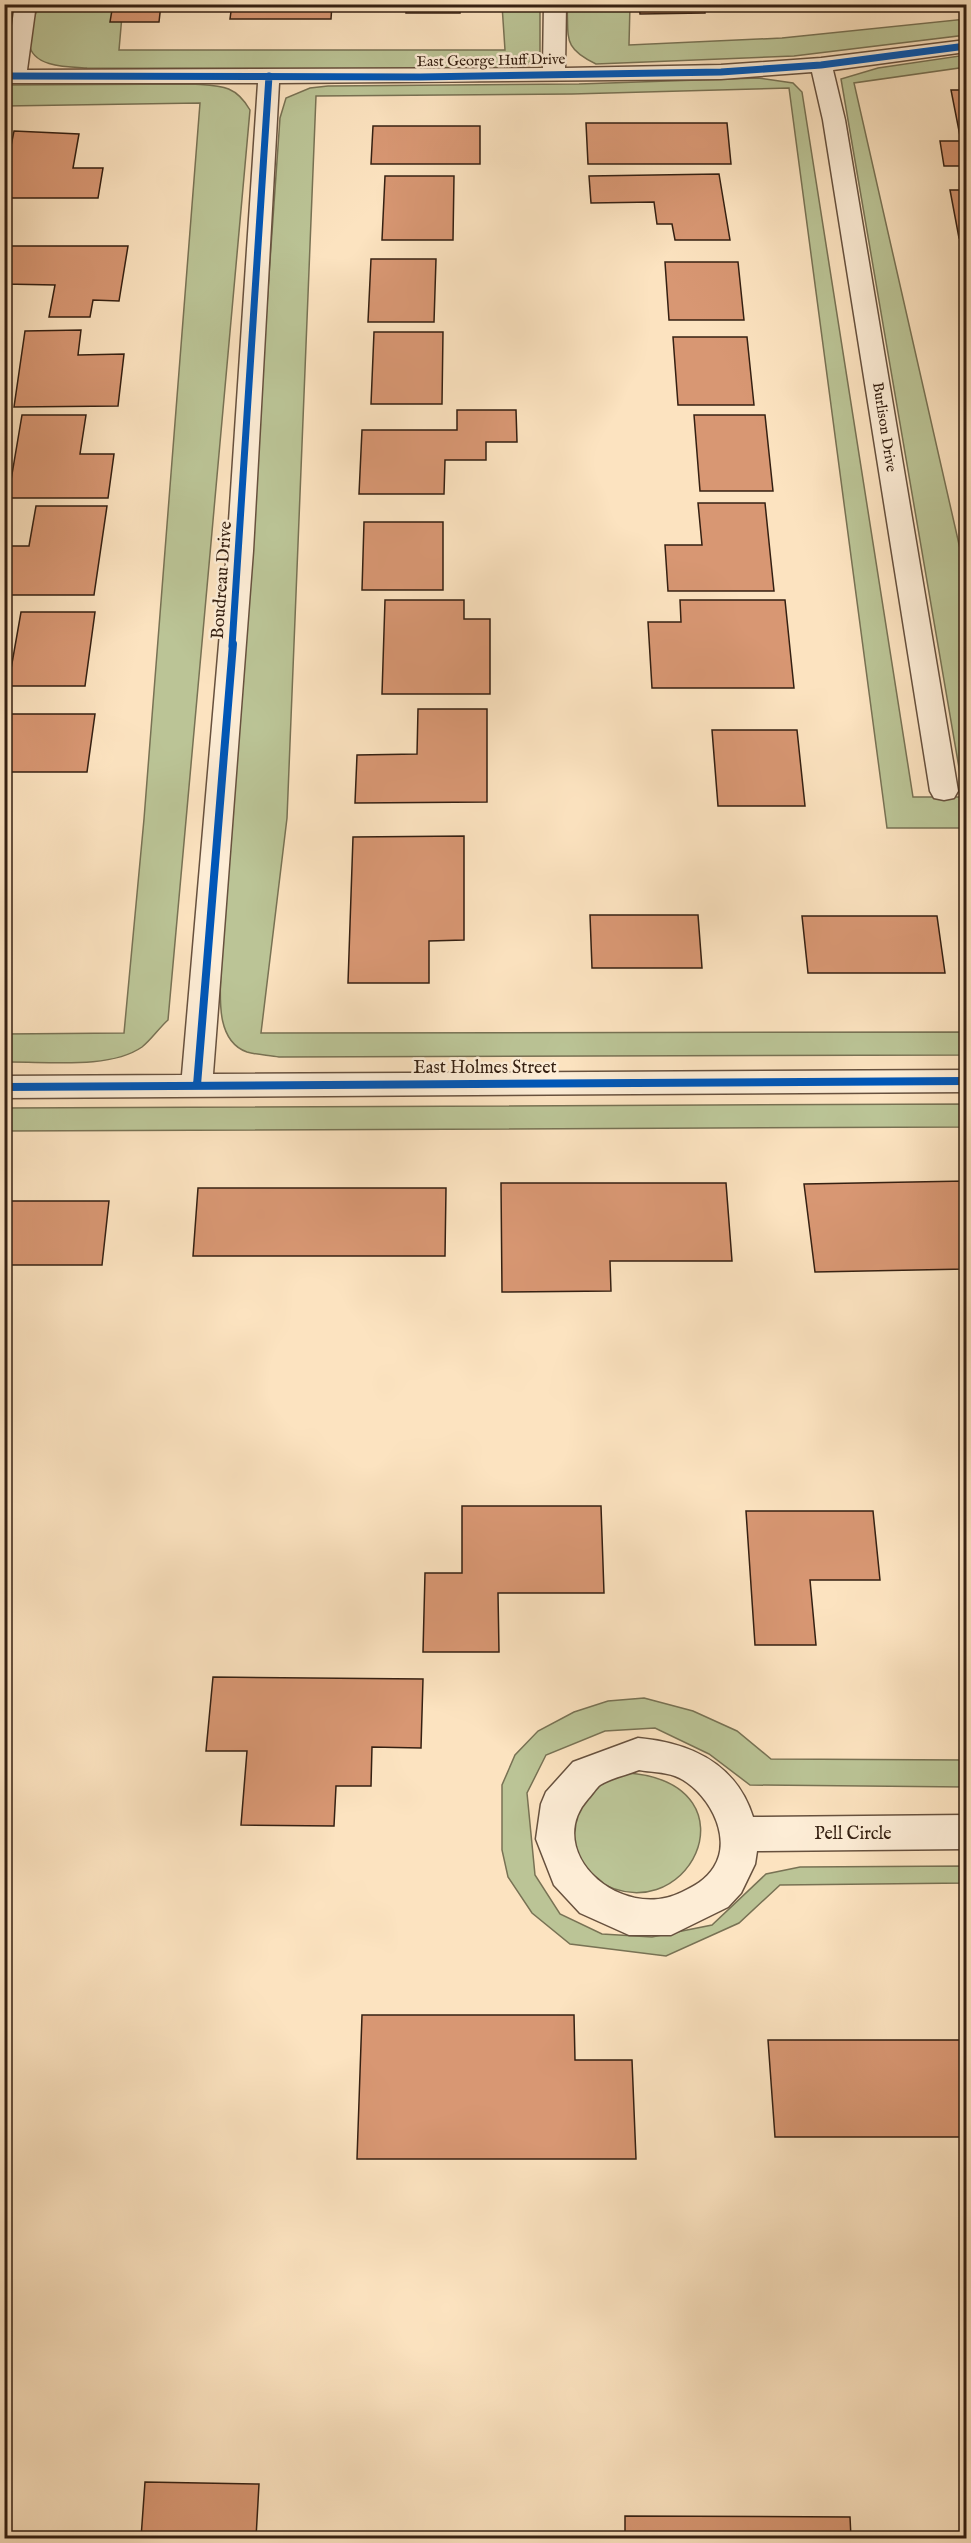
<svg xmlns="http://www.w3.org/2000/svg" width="971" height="2543" font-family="'IM FELL English',serif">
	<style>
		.green { fill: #bbc496; stroke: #787254; stroke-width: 1.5 }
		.building { fill: #d89773; stroke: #352012; stroke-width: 1.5 }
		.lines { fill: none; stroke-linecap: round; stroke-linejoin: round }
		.minor-casing { stroke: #67513e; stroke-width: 3 }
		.minor { fill: #fdedd6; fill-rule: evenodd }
		.cycleway-far1-casing { stroke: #fdedd6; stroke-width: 10 }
		.cycleway-casing { stroke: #fdedd6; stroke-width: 12 }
		.cycleway-far1 { stroke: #0057b8; stroke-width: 7 }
		.cycleway { stroke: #0057b8; stroke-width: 8 }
		.labels { text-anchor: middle; stroke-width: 5; stroke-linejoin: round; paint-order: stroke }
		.far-street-label { font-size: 15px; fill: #352012; stroke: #fdedd6 }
		.street-label { font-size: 18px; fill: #352012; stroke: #fdedd6 }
	</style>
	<rect width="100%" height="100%" fill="#fce3c0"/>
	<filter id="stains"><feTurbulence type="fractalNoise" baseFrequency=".00333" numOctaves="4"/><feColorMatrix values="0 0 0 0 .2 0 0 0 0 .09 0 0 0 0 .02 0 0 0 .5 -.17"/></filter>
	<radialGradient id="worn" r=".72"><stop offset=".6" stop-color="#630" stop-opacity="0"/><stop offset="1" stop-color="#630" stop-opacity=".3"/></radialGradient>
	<path class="green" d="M123 4 119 50H505L502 5H540V53L526 66 492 69 87 68C69 67 32 68 29 43 28 32 36 15 38 5Z
		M567 5H630L629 45 782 38 966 19V35L794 56 596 64C562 48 569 38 567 5Z
		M966 55V67L854 83 966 575V828H887L789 88 572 94 316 96 287 818 261 1033 966 1032V1055L279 1057C269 1055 257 1055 247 1052 213 1040 221 990 221 962L280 118 286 98 310 88 328 86 579 84 758 78 793 83 802 92 913 797H964L841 79 878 68Z
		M192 84C220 86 235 84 250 110L168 1020C159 1028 151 1040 142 1047 109 1070 44 1061 5 1062V1034L124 1033 144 819 200 103 5 106V85Z
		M966 1104V1127L4 1131 5 1108Z
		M644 1698 693 1711 737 1731 771 1759 966 1760V1787L750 1785 709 1754 655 1728 605 1731 546 1755 527 1793 535 1875 560 1914 602 1934 652 1937 712 1925 766 1874 800 1867 966 1866V1883L780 1885 739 1923 666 1956 570 1944 532 1913 508 1877 502 1850V1785L515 1755 538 1731 574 1712 608 1701Z
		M629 1773C762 1785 686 1940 593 1878 583 1871 575 1852 568 1841 578 1787 578 1790 629 1773Z"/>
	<path class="building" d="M113 4H161L159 22H110Z
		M232 4H332L331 19H230Z
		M406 4H460V13H406Z
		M639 4H704L705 13 640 14Z
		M951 90H966V166H944L940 141H961Z
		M586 123H727L731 164H588Z
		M373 126H480V164H371Z
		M14 131 79 134 73 168H103L98 198H4V181Z
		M719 174 730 240H675L672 224H657L654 202 591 203 589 176Z
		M385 176H454L453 240H382Z
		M950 190H966V238H959Z
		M4 246H128L119 301 93 300 90 317H49L55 285 4 284Z
		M371 259H436L434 322H368Z
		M665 262H738L744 320H669Z
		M81 330 78 355 124 354 118 406 14 407 25 331Z
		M374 332H443L442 404H371Z
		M673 337H747L754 405H678Z
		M457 410H516L517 442H486V460H445L444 494H359L362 430H457Z
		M22 415H86L80 454H114L108 498H8Z
		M694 415H765L773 491H700Z
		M698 503H765L774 591H668L665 545H702Z
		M36 506H107L94 595H4V546H29Z
		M364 522H443V590H362Z
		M385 600H464V619H490V694H382Z
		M680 600H785L794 688H652L648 622H681Z
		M21 612H95L85 686H8Z
		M418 709H487V802L355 803 357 755 417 754Z
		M4 714H95L87 772H4Z
		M712 730H797L805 806H718Z
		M464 836V940L429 941V983H348L353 837Z
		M590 915H698L702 968H592Z
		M802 916H937L945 973H808Z
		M966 1181V1269L815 1272 804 1184Z
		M501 1183H726L732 1261H610L611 1291 502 1292Z
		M198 1188H446L445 1256H193Z
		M4 1201H109L102 1265H4Z
		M462 1506H601L604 1593H498L499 1652H423L425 1573H462Z
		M746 1511H873L880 1580H810L816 1645H755Z
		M213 1677 423 1679 421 1748 372 1747 371 1786H336L334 1826 241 1825 247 1751H206Z
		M362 2015H574L575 2060H632L636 2159H357Z
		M768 2040H964L966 2066V2137H775Z
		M145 2482 259 2484 256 2538H141Z
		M625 2516 850 2517 851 2538H625Z"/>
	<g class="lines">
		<g class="minor-casing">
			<path id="minor" d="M15 4H36L27 70 543 68 544 4H566L565 68 721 65 821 58 966 40V52L833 70 845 120 958 791 954 798 944 800 934 798 930 791 823 120 812 72 721 79 279 83 253 551 213 1074 966 1070V1092L4 1098V1076L182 1075 227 551 258 83H4Z
				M638 1738C691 1743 736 1763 753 1817L966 1815V1849L757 1851 755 1864 741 1893 728 1907 671 1935H629L580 1913 554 1885 536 1839 541 1804 546 1792 573 1762ZM639 1770C650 1772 664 1772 675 1776 706 1788 734 1836 714 1867 706 1880 694 1886 682 1892 620 1923 542 1851 588 1799 592 1795 596 1788 600 1785 611 1778 627 1775 639 1770Z"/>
		</g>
		<use href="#minor" class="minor"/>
		<g class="cycleway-far1-casing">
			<path id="cycleway-far1" d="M4 76 420 77 721 72 821 65 966 46
				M232 646 269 76"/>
		</g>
		<g class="cycleway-casing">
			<path id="cycleway" d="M197 1085 233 644
				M4 1087 966 1081"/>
		</g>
		<use href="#cycleway-far1" class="cycleway-far1"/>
		<use href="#cycleway" class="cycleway"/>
	</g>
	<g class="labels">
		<g class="far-street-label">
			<text transform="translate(491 60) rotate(-1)" y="5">East George Huff Drive</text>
			<text transform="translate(885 427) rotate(81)" y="5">Burlison Drive</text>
		</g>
		<g class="street-label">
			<text transform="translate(221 580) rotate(-86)" y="6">Boudreau Drive</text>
			<text x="485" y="1073">East Holmes Street</text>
			<text x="853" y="1839">Pell Circle</text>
		</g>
	</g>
	<rect width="971" height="2543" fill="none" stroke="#fce3c0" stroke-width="24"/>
	<rect x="6" y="6" width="959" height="2531" fill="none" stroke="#352012" stroke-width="3"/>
	<rect x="12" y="12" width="947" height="2519" fill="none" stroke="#352012" stroke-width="1.5"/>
	<rect width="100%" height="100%" filter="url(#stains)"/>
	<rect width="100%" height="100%" fill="url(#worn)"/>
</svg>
